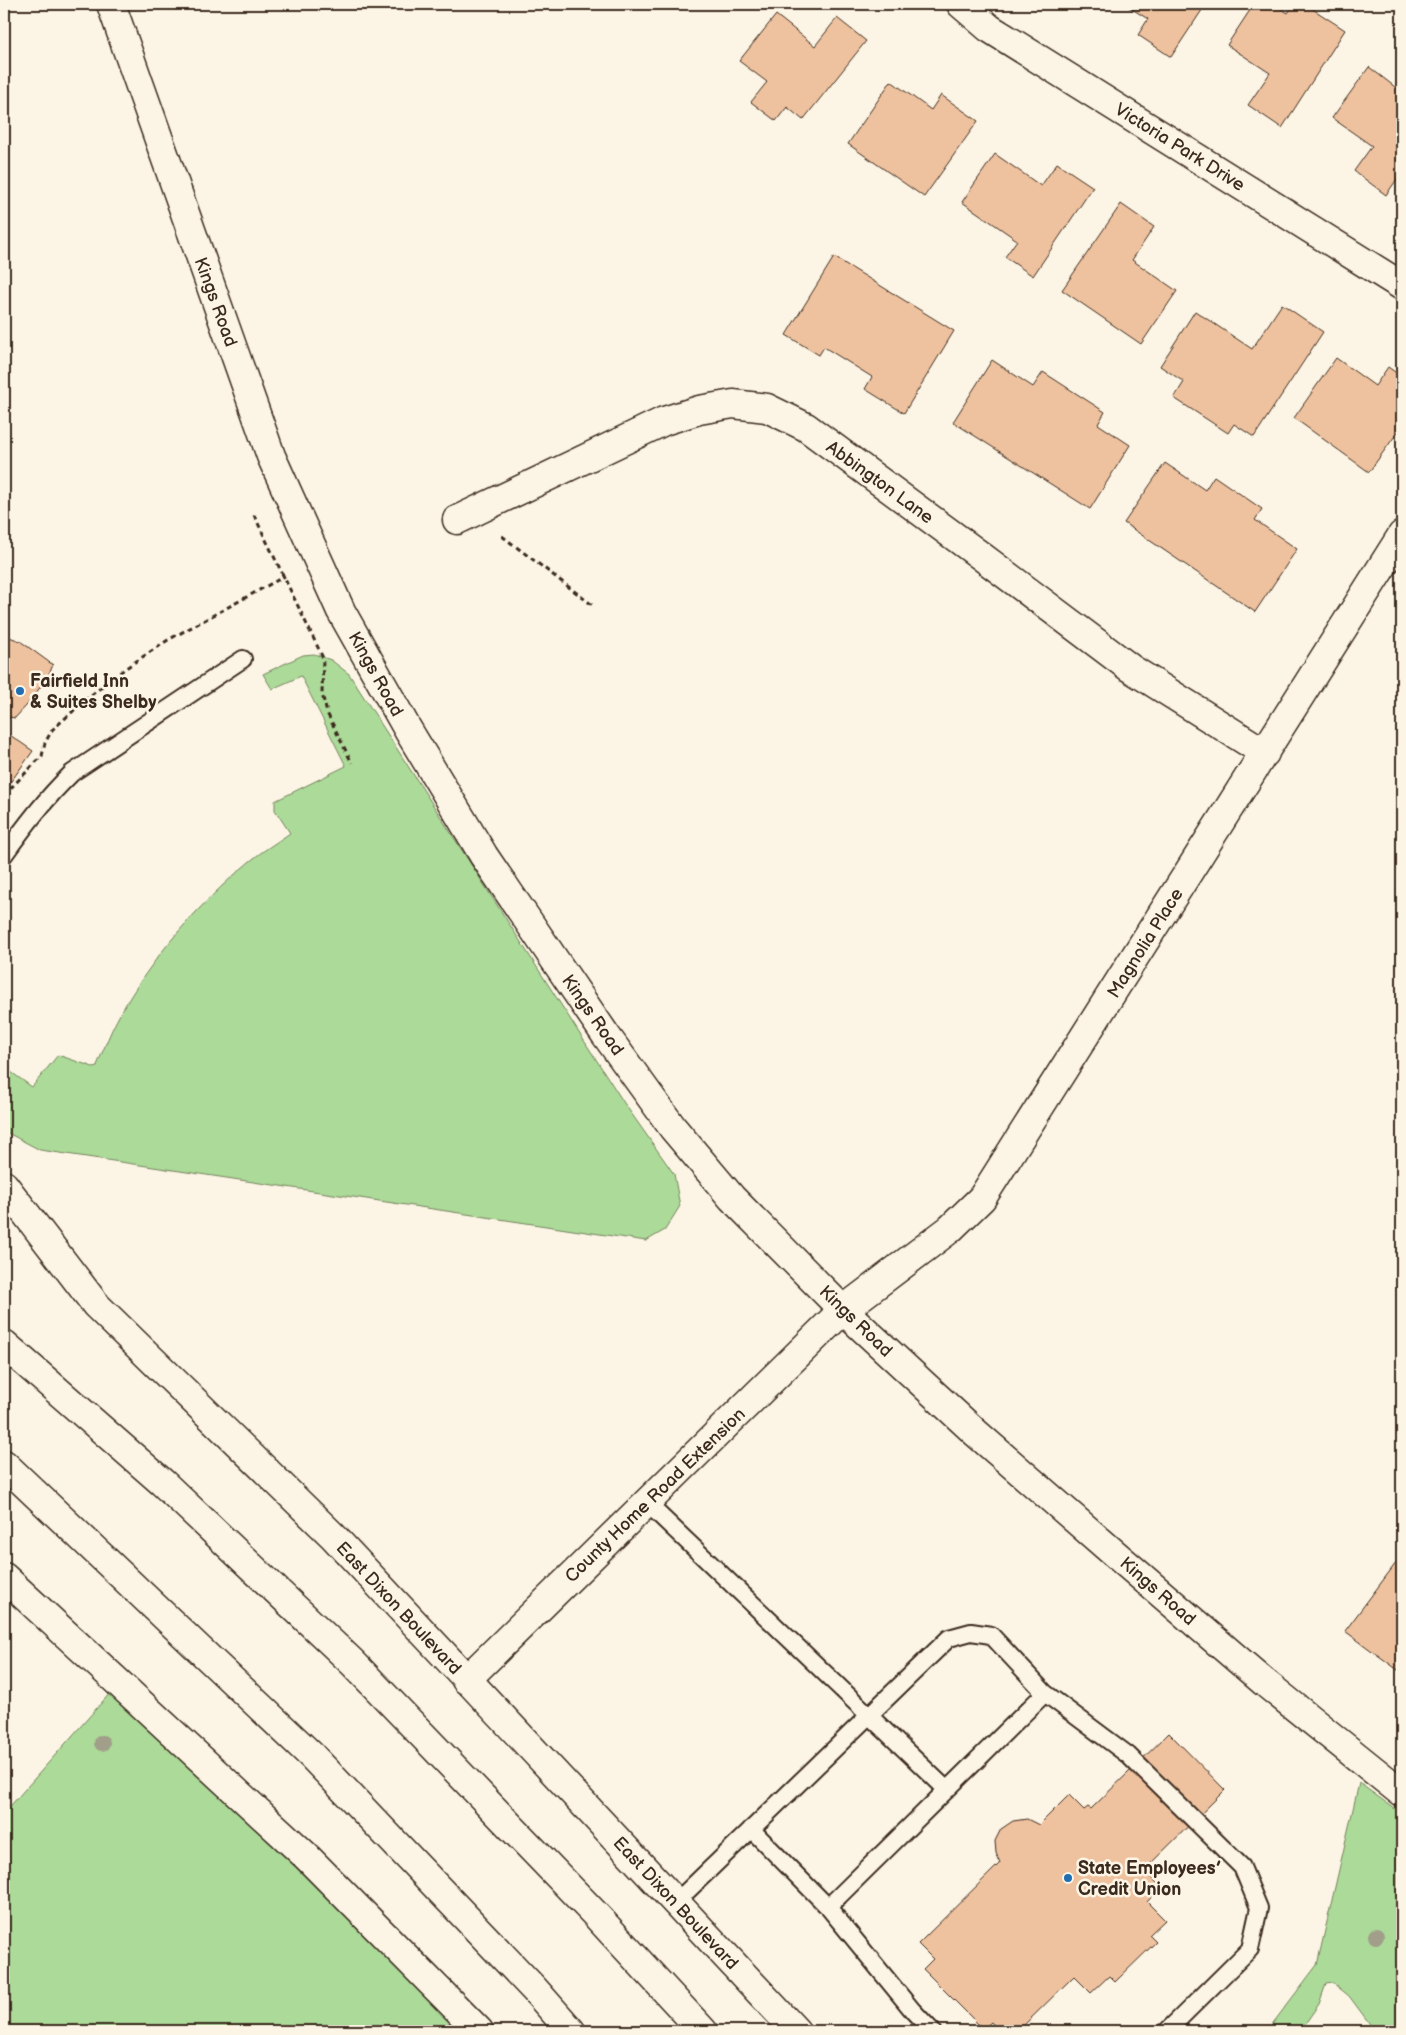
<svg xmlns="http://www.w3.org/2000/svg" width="1406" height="2035" font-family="'Balsamiq Sans',sans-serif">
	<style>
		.green { fill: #acda99; stroke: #74825c }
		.building { fill: #efc29f; stroke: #3b2a1e }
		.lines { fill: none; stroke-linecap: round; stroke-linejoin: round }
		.lane-casing { stroke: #3b2a1e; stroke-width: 20 }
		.street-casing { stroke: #3b2a1e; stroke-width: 31 }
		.secondary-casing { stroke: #3b2a1e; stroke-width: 31 }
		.highway-casing { stroke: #3b2a1e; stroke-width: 31 }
		.path { stroke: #3b2a1e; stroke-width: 3; stroke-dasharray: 5 4; stroke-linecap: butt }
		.lane { stroke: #fcf5e5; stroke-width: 16 }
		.street { stroke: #fcf5e5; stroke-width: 28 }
		.secondary { stroke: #fcf5e5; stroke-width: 28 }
		.highway { stroke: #fcf5e5; stroke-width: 28 }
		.tree { fill: #a19e89 }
		.poi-dot { fill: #1f6fb2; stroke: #fcf5e5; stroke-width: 2 }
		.labels { text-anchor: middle; stroke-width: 5; stroke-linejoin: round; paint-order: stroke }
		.street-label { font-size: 18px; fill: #3b2a1e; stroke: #fcf5e5 }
		.poi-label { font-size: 18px; font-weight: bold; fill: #3b2a1e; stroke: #fcf5e5; text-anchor: start }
	</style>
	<rect width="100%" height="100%" fill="#fcf5e5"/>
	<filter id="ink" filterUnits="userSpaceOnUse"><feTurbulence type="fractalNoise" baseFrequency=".02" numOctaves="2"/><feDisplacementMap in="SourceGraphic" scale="10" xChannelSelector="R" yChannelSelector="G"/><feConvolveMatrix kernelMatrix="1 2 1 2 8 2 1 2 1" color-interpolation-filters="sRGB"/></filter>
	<g filter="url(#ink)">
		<path class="green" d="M314 654 331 660 349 674 624 1103 674 1174 680 1206 665 1230 646 1241 40 1150 4 1131V1067L32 1087 58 1055 96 1068C103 1051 110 1032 119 1016 152 957 198 905 249 862 262 851 276 843 290 833L275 810V801L346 766 301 676 272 689 263 674 303 655Z
			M119 1683 479 2031H4V1813Z
			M1359 1783 1402 1814V2031H1375L1349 1996 1333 1983 1326 1984 1319 2004 1300 2031H1267L1317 1965Z"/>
		<path class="building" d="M1124 4H1206L1171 57 1138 35 1148 19Z
			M1254 4H1274L1288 13 1294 4H1305L1345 30 1282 128 1248 105 1270 73 1227 45Z
			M776 15 815 46 837 18 866 41 803 120 787 107 776 121 751 102 767 82 739 61Z
			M1369 67 1399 90 1402 86V172L1386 195 1354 171 1372 146 1332 118Z
			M891 81 931 110 941 95 978 121 924 197 848 144Z
			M995 154 1041 186 1057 163 1093 187 1033 276 1005 257 1017 240 962 202Z
			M1121 204 1154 227 1132 260 1177 291 1141 344 1062 290Z
			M834 257 954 331 904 413 865 389 872 377 824 347 819 355 786 335Z
			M1282 304 1323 332 1254 437 1234 424 1228 433 1174 398 1184 382 1160 366 1195 311 1252 349Z
			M1336 358 1375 386 1388 367 1402 377V426L1369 472 1294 418Z
			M992 360 1033 387 1043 372 1105 412 1098 424 1130 445 1090 509 953 422Z
			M1165 463 1205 490 1214 476 1262 509 1255 520 1297 549 1255 612 1124 523Z
			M4 635 20 641 53 665 47 678 27 705 15 718 9 717 4 727Z
			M4 731 33 751 4 791Z
			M1402 1555V1673L1345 1631Z
			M1169 1733 1225 1790 1144 1870 1161 1887 1147 1902 1165 1920 1149 1935 1156 1942 1115 1982 1109 1976 1091 1993 1074 1976 1018 2031H1000L991 2022 983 2029 923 1969 933 1959 918 1944 1000 1863 996 1853 995 1841 1001 1829 1013 1821 1027 1819 1039 1825 1069 1795 1084 1810 1088 1807 1091 1809Z"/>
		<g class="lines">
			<g class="lane-casing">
				<path id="lane" d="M4 855C25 826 46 798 72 773L243 659
					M647 1503 947 1790
					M751 1829 828 1907 913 2011 932 2031
					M676 1902 949 1638 971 1632 991 1635 1045 1693
					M828 1907 1045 1693 1128 1755 1242 1867 1259 1908 1250 1949 1167 2031"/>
			</g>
			<g class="street-casing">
				<path id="street" d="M961 4 989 28 1402 286
					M457 520 664 421 699 410 733 404 767 408 806 427 977 553 1130 668 1265 753
					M4 1185 96 1305 333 1536 796 2031
					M843 1310 950 1229 982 1198 1402 535
					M4 1577 306 1856 479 2031"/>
			</g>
			<g class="secondary-casing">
				<path id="secondary" d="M111 4 271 456 341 611 408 730 484 856 605 1034 673 1128 732 1198 843 1310 976 1433 1108 1548 1264 1682 1402 1793
					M466 1680 843 1310"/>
			</g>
			<g class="highway-casing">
				<path id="highway" d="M4 1344 163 1483 353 1663 594 1913 703 2031
					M4 1464 312 1756 535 1990 571 2031"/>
			</g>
			<path class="path" d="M254 515 323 658 322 694 327 713 352 763
				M502 536 595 607
				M4 795 42 756 45 743 52 730 90 696 126 668 168 640 285 576
				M4 798 10 803"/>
			<use href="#lane" class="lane"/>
			<use href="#street" class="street"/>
			<use href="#secondary" class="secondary"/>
			<use href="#highway" class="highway"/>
		</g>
		<g class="tree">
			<circle cx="102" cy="1743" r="8"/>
			<circle cx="1376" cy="1936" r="8"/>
		</g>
	</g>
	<g class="poi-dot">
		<circle cx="20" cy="691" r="5"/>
		<circle cx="1068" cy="1878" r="5"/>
	</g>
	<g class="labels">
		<g class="street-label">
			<text transform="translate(1180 147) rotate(32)" y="6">Victoria Park Drive</text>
			<text transform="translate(216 302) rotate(70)" y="6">Kings Road</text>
			<text transform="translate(880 482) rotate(36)" y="6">Abbington Lane</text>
			<text transform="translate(376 674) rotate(61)" y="6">Kings Road</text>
			<text transform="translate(1145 943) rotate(-58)" y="6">Magnolia Place</text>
			<text transform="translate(593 1015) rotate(55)" y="6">Kings Road</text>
			<text transform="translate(856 1321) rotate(44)" y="6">Kings Road</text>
			<text transform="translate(655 1495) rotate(-44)" y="6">County Home Road Extension</text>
			<text transform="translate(1158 1591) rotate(41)" y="6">Kings Road</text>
			<text transform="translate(399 1608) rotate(47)" y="6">East Dixon Boulevard</text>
			<text transform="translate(676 1903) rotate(47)" y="6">East Dixon Boulevard</text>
		</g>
		<g class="poi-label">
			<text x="30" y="687">Fairfield Inn<tspan x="30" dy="21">&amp; Suites Shelby</tspan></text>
			<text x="1078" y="1874">State Employees’<tspan x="1078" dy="21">Credit Union</tspan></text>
		</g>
	</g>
	<rect width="1406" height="2035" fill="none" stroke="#fcf5e5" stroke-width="20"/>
	<rect x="10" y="10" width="1386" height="2015" fill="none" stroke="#3b2a1e" stroke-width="2" filter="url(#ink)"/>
</svg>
